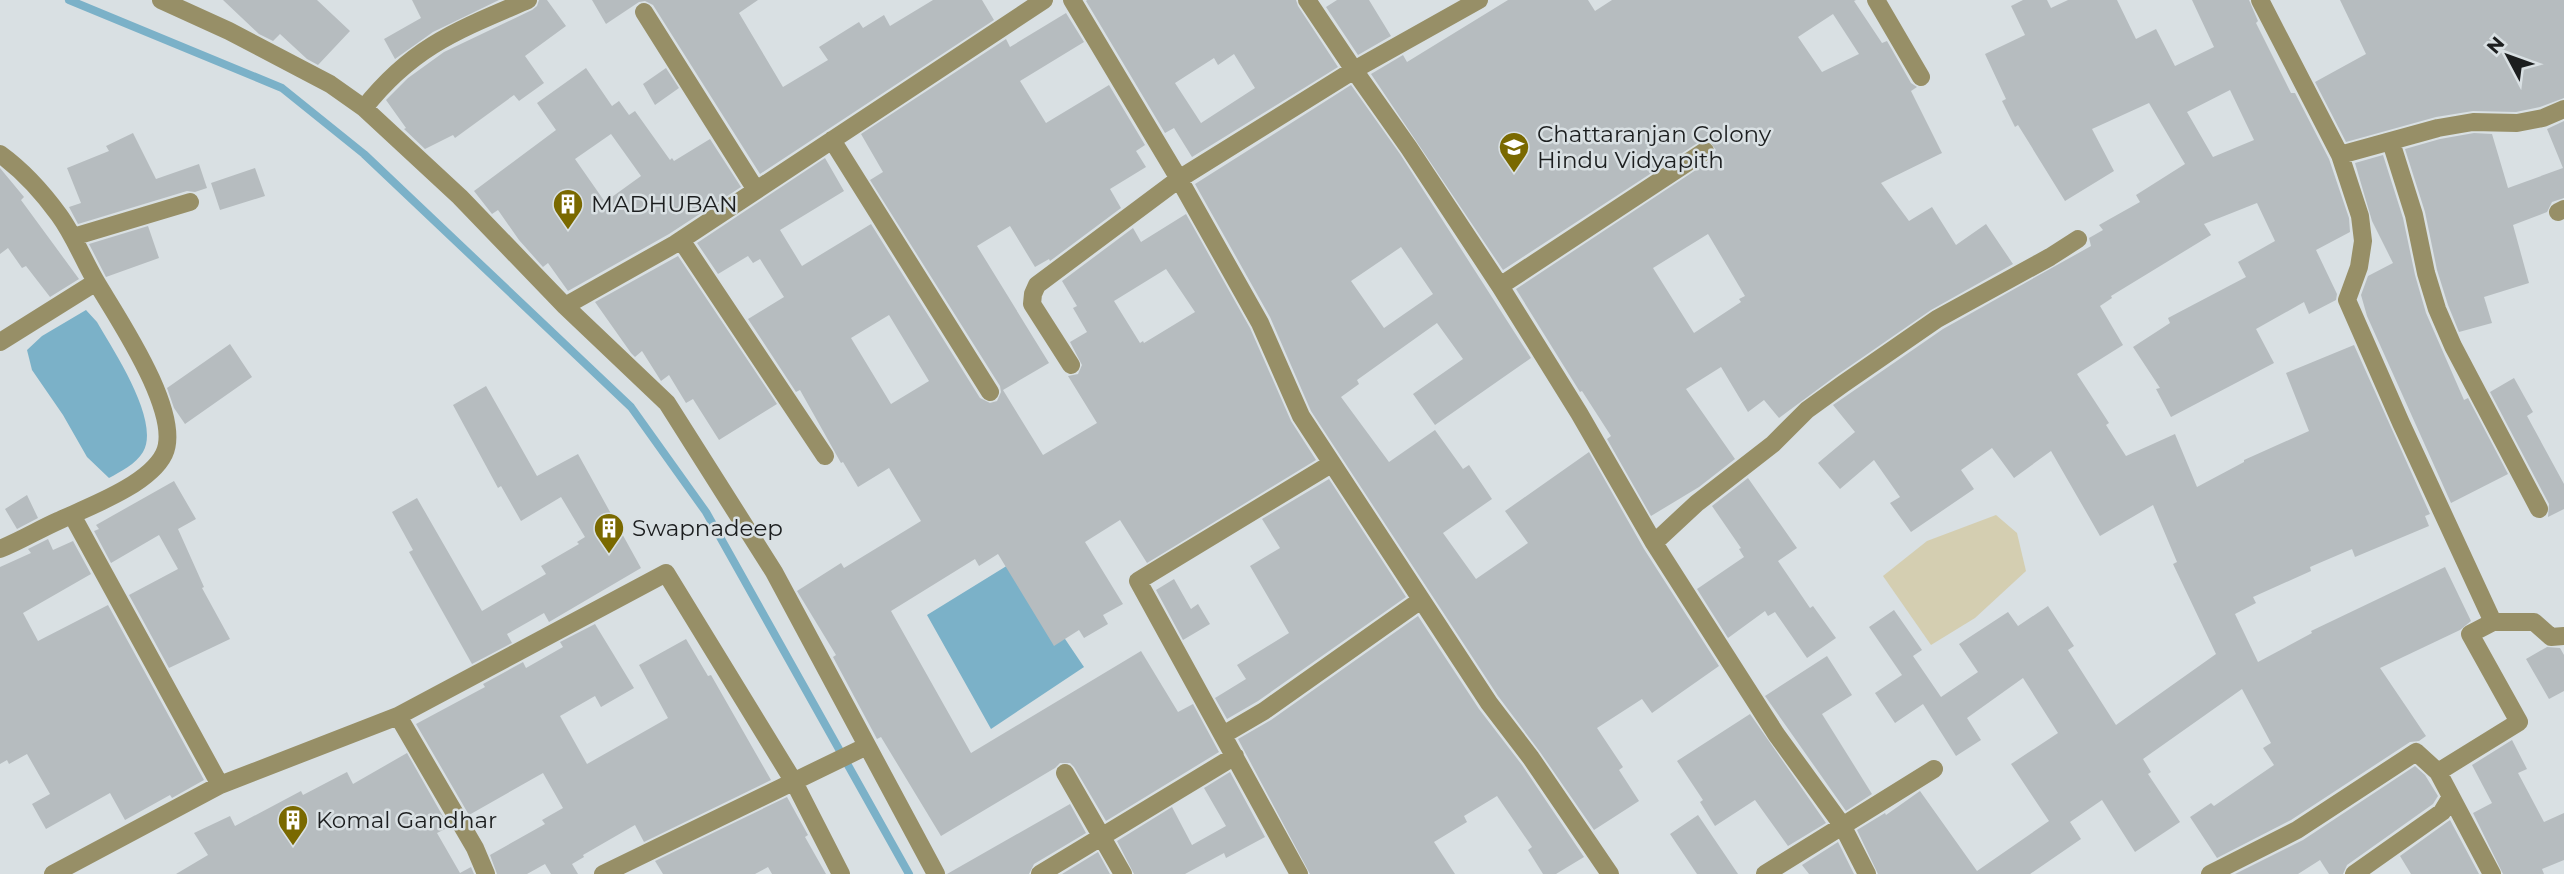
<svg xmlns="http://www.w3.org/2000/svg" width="2564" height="874" font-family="Montserrat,sans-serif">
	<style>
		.green { fill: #d4ceb1 }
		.water { fill: #7bb1c8 }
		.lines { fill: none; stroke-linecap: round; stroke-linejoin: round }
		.stream { stroke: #7bb1c8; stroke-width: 8 }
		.building { fill: #b6bcbf; fill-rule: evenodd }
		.street { stroke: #978f67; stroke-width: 18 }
		.labels { text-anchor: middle; stroke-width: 5; stroke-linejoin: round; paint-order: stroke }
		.poi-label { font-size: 23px; fill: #1c1e1f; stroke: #d9e0e3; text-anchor: start }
	</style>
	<rect width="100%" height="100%" fill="#d9e0e3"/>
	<path class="green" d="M1996 515 2017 533 2026 571 1975 618 1931 645 1883 576 1927 541Z"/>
	<path class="water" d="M86 310 97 322C113 350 161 421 143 452 136 464 120 472 109 478L87 457 63 415 32 370 27 350 42 336Z
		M1013 562 1084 667 991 729 927 615Z"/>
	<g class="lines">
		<path class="stream" d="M69 0 282 88 364 154 631 407 706 512 909 874"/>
	</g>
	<path class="building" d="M223 0H317L350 31 318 65 307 59 280 34 273 41 259 34Z
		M412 0H499L433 32 395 59 384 39 421 18Z
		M539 0H547L566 26 525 56 544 83 519 101 514 95 455 138 453 135 425 149 404 129 406 128 386 100 408 78 444 52 532 10 537 6Z
		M592 0H758L739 13 783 87 828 60 819 47 859 22 863 28 884 15 890 26 933 0H982L994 20 760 174 653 5 645 1 639 2 606 24Z
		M1087 0H1296L1298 6 1338 67 1192 157 1174 128 1165 133 1086 1ZM1234 54 1255 88 1201 123 1175 83 1214 58 1218 65Z
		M1337 0H1369L1391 36 1358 55 1326 7Z
		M1508 0H1588L1595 11 1612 0H1856L1854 1 1882 43 1887 41 1911 83 1917 87 1911 91 1942 153 1881 183 1909 221 1932 207 1956 245 1986 224 2013 264 1931 310 1837 375 1779 418 1764 400 1748 412 1721 367 1686 389 1735 459 1699 487 1651 516 1607 439 1611 436 1582 391 1580 392 1516 289 1711 160 1716 150 1709 141 1699 142 1503 270 1371 74 1403 55 1407 62ZM1833 14 1859 54 1822 72 1798 37ZM1708 234 1745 296 1739 299 1741 302 1694 333 1653 268Z
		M2023 0H2047L2051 8 2068 0H2117L2136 39 2156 29 2175 66 2214 47 2192 0H2249L2258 21 2256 23 2291 93H2295L2329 159 2349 218 2350 232 2316 250 2337 294 2336 300 2309 314 2304 302 2256 329 2274 363 2171 417 2156 389 2160 388 2133 347 2170 323 2168 318 2246 277 2238 262 2275 241 2257 203 2204 224 2211 235 2111 296 2112 298 2100 306 2123 345 2077 374 2109 423 2106 425 2126 456 2175 434 2197 487 2244 462V460L2309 431 2286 373 2354 345 2430 514 2425 516 2429 526 2355 557 2352 549 2310 567 2311 571 2253 597 2256 603 2235 614 2258 662 2312 633 2311 631 2445 567 2471 621 2460 630 2380 668 2426 736 2419 741 2410 742 2291 820 2217 858 2190 817 2211 803 2214 806 2274 765 2263 748 2271 743 2242 689 2143 759 2151 772 2148 774 2180 822 2135 852 2102 800 2070 822 2081 839 2030 874H1878L1857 830 1885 813 1886 815 1920 791 1977 871 2049 821 2011 764 2058 733 2023 678 1967 718 1981 740 1956 756 1923 704 1895 723 1875 693 1902 675 1869 627 1894 610 1922 650 1913 656 1941 697 1978 672 1959 644 2008 612 2018 626 2048 606 2074 646 2068 650 2116 725 2216 654 2173 564 2177 562 2153 505 2100 536 2051 451 2014 478 1992 448 1961 470 1974 489 1911 532 1890 503 1900 497 1874 460 1840 489 1818 463 1855 432 1833 405 1943 329 2091 246 2089 238 2103 230 2099 225 2140 202 2136 195 2185 164 2149 103 2092 129 2114 171 2065 201 2018 125 2015 127 2002 101 2006 99 1985 54 2025 35 2011 6ZM2230 90 2254 140 2213 157 2187 112Z
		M2340 0H2564V98L2540 107 2516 112 2473 111 2436 117 2346 142 2315 82 2366 54Z
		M1066 13 1084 42 1020 81 1046 123 1109 85 1145 145 1136 151 1146 167 1110 189 1121 208 1050 261 1049 259 1035 267 1010 226 977 246 1049 363 1003 390 1043 455 1097 423 1068 376 1078 374 1082 365 1070 342 1087 332 1073 308 1077 306 1062 281 1133 228 1141 242 1186 214 1250 328 1291 421 1316 460 1147 563 1120 520 1085 542 1123 604 1103 615 1108 624 1084 638 1079 630 1054 646 998 554 979 566 975 559 891 611 971 753 1141 651 1178 712 1193 704 1219 752 1106 821 1074 767 1070 763H1060L1055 768 941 836 881 737 877 739 833 657 836 655 797 591 841 563 844 568 921 521 889 468 858 487 843 462 841 463 800 390 796 392 748 319 784 297 760 259 753 263 748 256 718 274 697 243 825 158 844 191 780 230 802 266 871 224 980 398 990 403 997 401 1001 392 1000 386 870 180 883 172 861 134 1006 39 1010 47ZM1166 269 1195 312 1144 343 1143 341 1140 343 1114 301ZM889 315 929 381 891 404 851 338Z
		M586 68 612 106 619 101 629 115 635 111 670 160 672 158 674 161 710 139 741 187 669 234 568 291 548 263 543 267 519 240 498 210 492 214 474 191 556 130 537 103ZM611 134 641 176 605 202 575 159Z
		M666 68 679 88 655 105 643 84Z
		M1351 85 1400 154 1531 358 1435 425 1413 394 1463 359 1437 323 1357 380 1359 384 1341 397 1389 462 1435 430 1463 469 1469 465 1492 499 1443 533 1476 579 1528 543 1505 511 1589 452 1644 549 1719 666 1652 713 1642 699 1597 728 1623 767 1619 770 1639 801 1594 830 1540 752 1498 696 1311 411 1270 317 1195 184ZM1401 247 1433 294 1384 328 1351 281Z
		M2564 121V198L2552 202 2547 212 2513 225 2529 283 2484 297 2492 323 2459 332 2448 305 2437 270 2425 212 2405 149 2440 139 2474 133 2492 134 2508 188 2563 168 2547 129Z
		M133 133 156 179 199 164 207 188 195 192 187 191 78 224 69 207 81 203 67 168 109 151 106 146Z
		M2383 155 2403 218 2415 275 2426 313 2464 400 2468 398 2508 474 2451 503 2367 316 2361 295 2368 276 2393 263 2372 221 2355 163Z
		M0 168 24 197 21 200 79 279 50 297 26 266 22 268 8 248 0 254Z
		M255 168 265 196 220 210 211 183Z
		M148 226 159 258 106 277 89 244Z
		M678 256 777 404 719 440 693 399 686 403 669 375 661 381 642 351 635 357 631 353 595 302Z
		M230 344 252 377 185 424 174 408 167 388Z
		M2514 378 2533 412 2527 416 2564 484V509L2548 517 2549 504 2490 392Z
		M486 386 537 476 578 454 641 568 549 622 544 613 507 634 512 643 472 664 409 552 413 550 392 512 417 498 482 611 546 574 541 566 579 544 577 542 585 537 561 497 521 521 501 486 498 488 453 405Z
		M1748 478 1797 548 1778 561 1810 608 1813 606 1836 638 1807 658 1775 612 1768 616 1765 611 1728 638 1697 589 1744 557 1739 549 1741 548 1712 506Z
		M1329 479 1406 597 1258 701 1227 719 1215 698 1246 679 1237 665 1289 633 1250 566 1280 548 1262 519Z
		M174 481 196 519 178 529 204 587 202 588 230 639 169 668 129 595 178 569 159 535 111 563 94 531 99 529 96 525Z
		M27 495 38 518 17 529 5 509Z
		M48 539 53 550 73 541 91 574 23 613 38 641 108 605 204 780 172 798 170 795 125 820 110 793 46 829 32 804 50 794 27 754 9 764 7 760 0 764V567L31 553 28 549Z
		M1174 579 1191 609 1198 604 1210 624 1183 640 1156 590Z
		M1418 616 1479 709 1522 765 1584 857 1556 874H1543L1528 850 1532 847 1497 796 1464 816 1467 822 1434 842 1455 874H1310L1238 739 1271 720Z
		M595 624 634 688 601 707 595 696 560 716 587 764 668 718 639 665 686 639 708 676 711 675 771 780 644 842 635 825 583 855 584 857 572 864 578 874H551L545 864 527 874H497L490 855 545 824 542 820 563 808 543 773 469 815 416 724 485 687 483 684 523 662 526 668 563 647 560 642Z
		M2547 647 2560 648 2564 655V691L2549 699 2526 659Z
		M1827 656 1852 695 1822 714 1872 794 1846 811 1765 696Z
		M1750 714 1826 823 1788 846 1755 800 1715 826 1700 802 1703 800 1677 761Z
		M2512 740 2527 769 2518 773 2544 822 2564 813V860L2542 869 2544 874H2503L2473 813 2492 803 2472 765Z
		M407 753 449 827 437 833 460 873 471 867 474 874H176L208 855 194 833 230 816 235 826 301 791 303 795 347 772 353 784Z
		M2415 766 2425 775 2438 796 2433 804 2347 865 2343 874H2329L2320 860 2298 874H2235L2303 840Z
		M1230 772 1265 837 1226 858 1224 853 1185 874H1134L1117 841 1172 807 1192 845 1226 826 1204 788Z
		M787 797 808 835 805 837 826 874H772L768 867 755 874H663L655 861Z
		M1070 804 1086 833 1034 864 1029 874H947Z
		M1698 815 1738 874H1697L1670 834Z
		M2450 820 2479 874H2411L2400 856Z
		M1838 842 1854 874H1809L1802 865Z
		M1098 852 1110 874H1062Z"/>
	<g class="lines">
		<path class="street" d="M161 0 229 31 330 84 364 108 460 197 565 306 667 403 774 572 936 874
			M1072 0 1179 179 1260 323 1301 416 1489 703 1531 758 1610 874
			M1307 0 1354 70 1479 0
			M1876 0 1921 77
			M2260 0 2340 155 2360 216 2363 241 2359 267 2347 300 2401 423 2493 622 2470 634 2519 722 2438 772
			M644 12 756 190
			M364 108C413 46 458 30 528 0
			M832 140 990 392
			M2391 142 2414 215 2426 273 2437 309 2453 346 2539 509
			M0 154C22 170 43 193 59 215 75 237 84 262 98 285 119 320 183 415 164 454 149 485 88 507 58 521 38 530 20 541 0 549
			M2340 155 2438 128 2473 122 2517 123 2543 118 2564 109
			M2558 212 2564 209
			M73 237 190 202
			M681 240 825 456
			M1500 286 1705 151
			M565 306 675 244 1044 0
			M0 342 96 282
			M1071 365 1032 304 1033 294 1037 285 1179 179 1354 70 1409 148 1500 286 1579 413 1654 543 1776 734 1842 825 1867 874
			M72 515 220 785 398 716 666 573 794 782 841 874
			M1654 543 1697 503 1773 444 1807 410 1843 384 1937 319 2050 257 2078 239
			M2493 622H2534L2551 637 2564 636
			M398 716 475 848 486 874
			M1223 735 1264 711 1421 600
			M1065 773 1123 874
			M53 874 220 785
			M603 874 867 746
			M1040 874 1235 756
			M1299 874 1138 581 1331 464
			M1765 874 1934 769
			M2210 874 2297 830 2416 752 2438 772 2492 874
			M2354 874 2442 812 2451 797"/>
	</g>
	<defs>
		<g id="school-pin" transform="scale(1.575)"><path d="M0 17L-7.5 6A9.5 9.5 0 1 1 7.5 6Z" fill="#7a6900" stroke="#d9e0e3"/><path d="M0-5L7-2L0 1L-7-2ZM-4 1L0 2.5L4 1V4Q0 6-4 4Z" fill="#fff"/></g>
		<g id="building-pin" transform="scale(1.575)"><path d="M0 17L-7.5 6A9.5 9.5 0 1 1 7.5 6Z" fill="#7a6900" stroke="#d9e0e3"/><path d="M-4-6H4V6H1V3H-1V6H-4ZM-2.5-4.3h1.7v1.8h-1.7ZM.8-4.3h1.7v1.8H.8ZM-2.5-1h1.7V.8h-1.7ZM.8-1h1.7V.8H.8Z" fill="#fff"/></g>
	</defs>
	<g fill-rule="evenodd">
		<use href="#school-pin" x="1514" y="147"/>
		<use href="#building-pin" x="568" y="204"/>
		<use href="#building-pin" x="609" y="528"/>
		<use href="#building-pin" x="293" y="820"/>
	</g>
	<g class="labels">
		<g class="poi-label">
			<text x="1537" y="142">Chattaranjan Colony<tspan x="1537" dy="26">Hindu Vidyapith</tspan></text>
			<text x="591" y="212">MADHUBAN</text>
			<text x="632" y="536">Swapnadeep</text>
			<text x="316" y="828">Komal Gandhar</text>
		</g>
	</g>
	<g transform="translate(2508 56) rotate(311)" stroke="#d9e0e3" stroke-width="5" paint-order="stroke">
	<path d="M0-5L12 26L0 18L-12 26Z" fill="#1c1e1f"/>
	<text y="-10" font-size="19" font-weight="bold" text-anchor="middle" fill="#1c1e1f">N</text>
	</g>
</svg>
